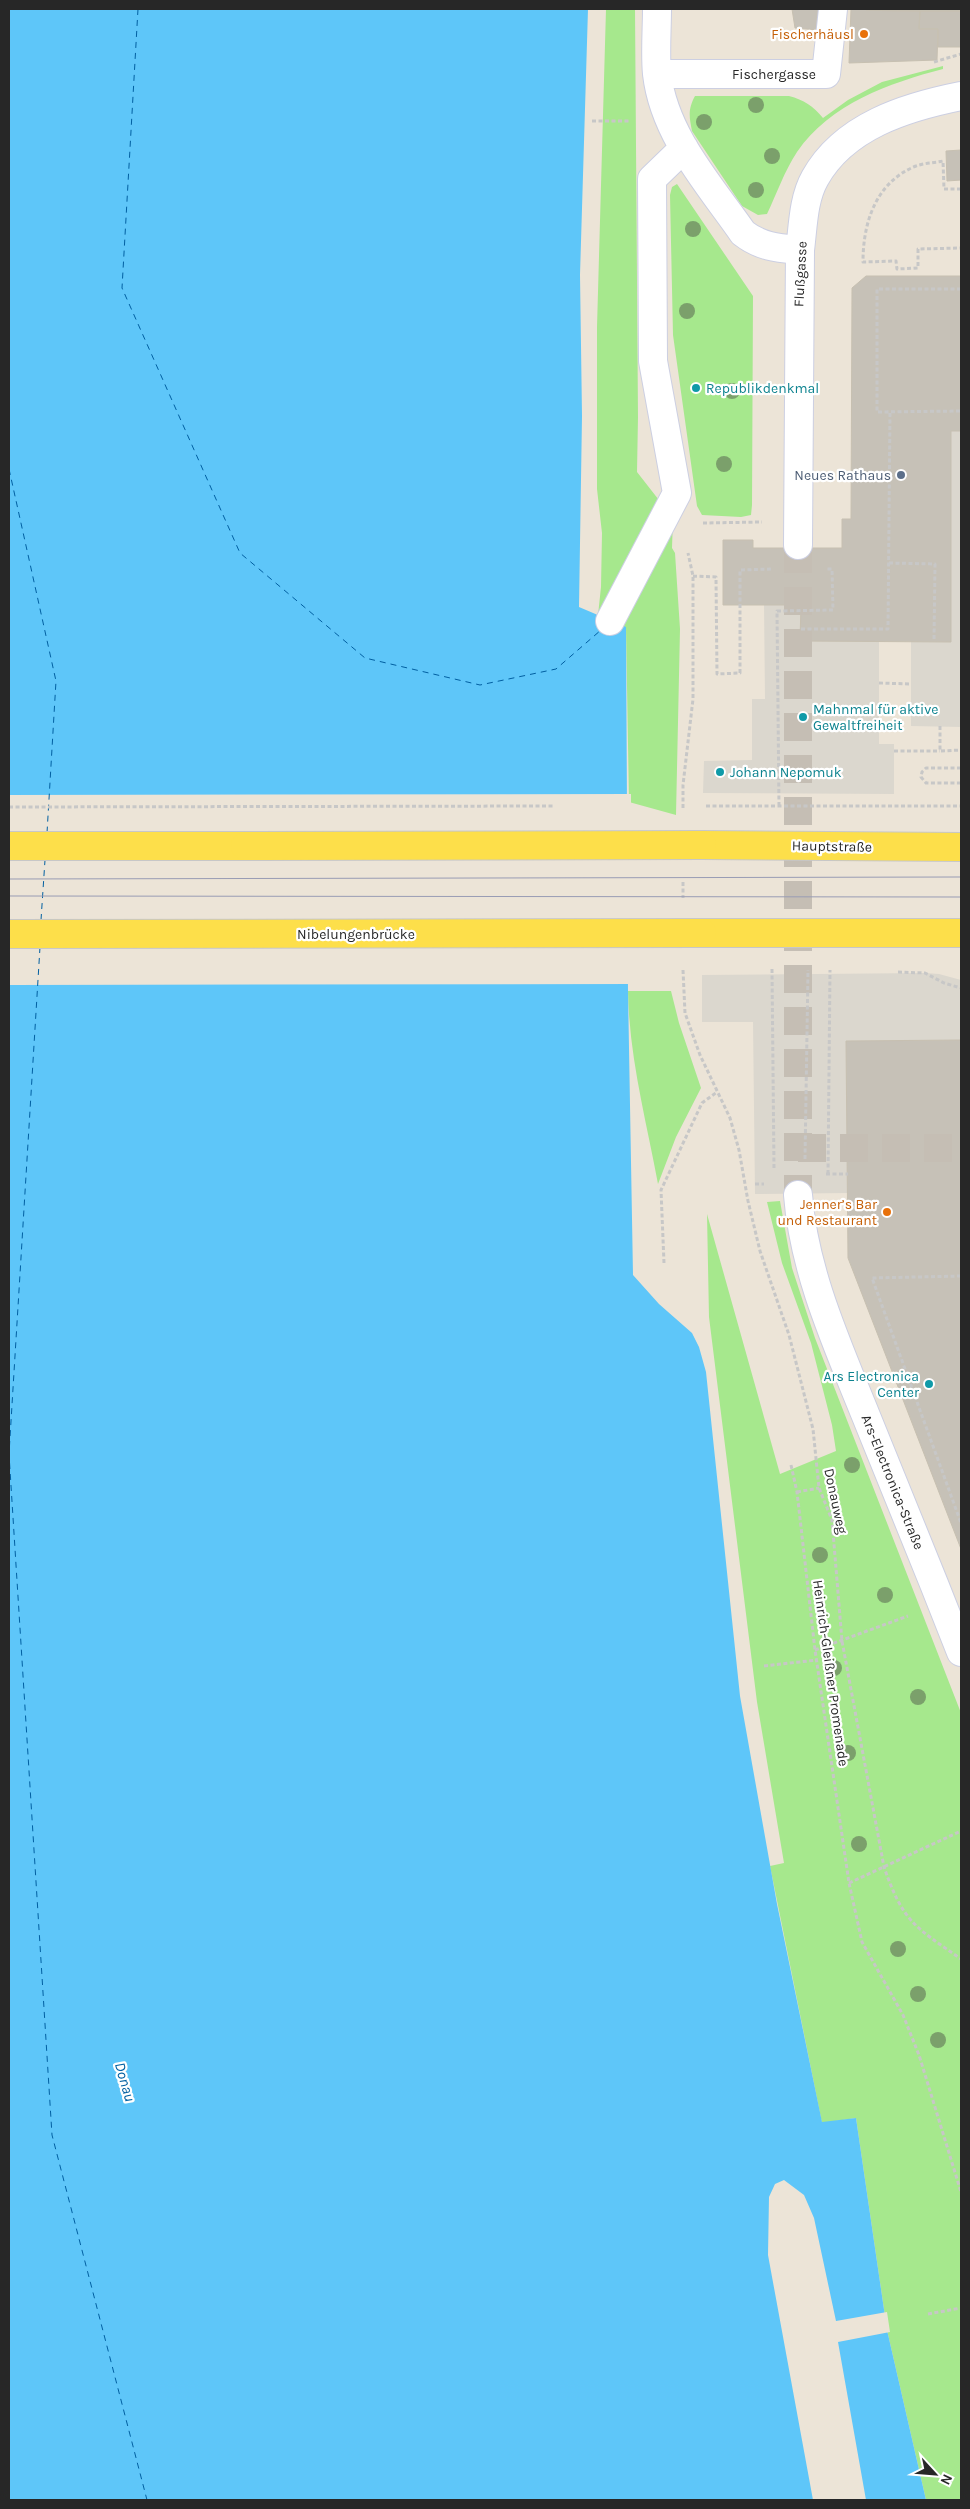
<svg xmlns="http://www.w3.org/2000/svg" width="970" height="2509" font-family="Karla,sans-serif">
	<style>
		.green { fill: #a6e88d }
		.plaza { fill: #dbd7ce }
		.water { fill: #5ec6f9 }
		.pier { fill: #ece4d7 }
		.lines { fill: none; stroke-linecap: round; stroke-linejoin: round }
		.ferry { stroke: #015fa1; stroke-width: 1; stroke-dasharray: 6 5; stroke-linecap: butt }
		.building { fill: #c6c1b7; stroke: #c7c0b1 }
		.minor-tunnel { stroke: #c5beb4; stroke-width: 28; stroke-dasharray: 28 14; stroke-linecap: butt }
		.minor-casing { stroke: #cccfe2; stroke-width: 30 }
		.major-casing { stroke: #c7c7c7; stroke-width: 30 }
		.path { stroke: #c7c7c7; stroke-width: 3; stroke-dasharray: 4 2.5; stroke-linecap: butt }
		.minor { stroke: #fff; stroke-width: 28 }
		.major { stroke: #fddf4a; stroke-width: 28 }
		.tram { stroke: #999cb4; stroke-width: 1 }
		.major-bridge-casing { stroke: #c7c7c7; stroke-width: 30; stroke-linecap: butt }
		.path-bridge { stroke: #c7c7c7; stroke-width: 3; stroke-dasharray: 4 2.5; stroke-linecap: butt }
		.major-bridge { stroke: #fddf4a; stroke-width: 28 }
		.tree { fill: #7ba06b }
		.food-dot { fill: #e8710a; stroke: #fff; stroke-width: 2 }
		.culture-dot { fill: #0f9aa8; stroke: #fff; stroke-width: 2 }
		.service-dot { fill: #5c6f8a; stroke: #fff; stroke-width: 2 }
		.labels { text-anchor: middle; stroke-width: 4.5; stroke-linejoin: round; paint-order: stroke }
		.food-label { font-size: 14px; fill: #c56008; stroke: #fff; text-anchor: end }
		.street-label { font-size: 14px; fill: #272727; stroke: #fff }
		.culture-label { font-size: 14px; fill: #0d838f; stroke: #fff; text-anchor: start }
		.service-label { font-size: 14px; fill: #4e5e75; stroke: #fff; text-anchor: end }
		.water-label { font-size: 15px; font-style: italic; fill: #015fa1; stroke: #fff }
	</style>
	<rect width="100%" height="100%" fill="#ece4d7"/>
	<path class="green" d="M606 9H635L638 417 637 472 673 518 672 548 675 553 680 629 676 815 629 802 626 628 598 615 601 587 602 533 597 489V327Z
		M943 66V69C889 83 830 104 797 152 784 172 777 193 767 214L758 215 742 206 692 131C689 116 688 109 695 96H789C804 100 813 106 823 118L848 100 882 82Z
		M677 184 753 296 752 505 751 515 741 517 702 515 697 506 673 335 670 195 672 187Z
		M628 991H671L679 1023 701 1088 676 1137 658 1184C646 1119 629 1057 628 991Z
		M780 1201 792 1268 815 1338 961 1713V2500H926L887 2330 856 2118 822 2123 770 1866 784 1863 757 1702 709 1317 707 1214 780 1474 836 1451 832 1425 811 1343 782 1263 767 1202Z"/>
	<path class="plaza" d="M951 431H961V727L911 726V641H951Z
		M764 604 801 605V611L879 641V744H894V794L703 793 704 761 752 760V699H765Z
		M925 973 939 974 961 980V1040L847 1041 848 1193 755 1194 753 1022H702V975Z"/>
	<path class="water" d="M9 9H588L580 275 582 416 579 607 626 627 628 991 633 1275 659 1304 692 1333 699 1347 706 1372 740 1696 777 1904 822 2122 856 2118 887 2330 926 2500H9Z"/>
	<path class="pier" d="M631 794V984L9 985V795Z
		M784 2180 804 2195 814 2218 836 2321 887 2312 890 2332 838 2342 866 2500H813L768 2255 769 2197 775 2184Z"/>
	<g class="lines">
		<path class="ferry" d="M138 9 122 288 240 553 365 658 480 685 556 669 601 630
			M9 469 56 681 47 833
			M41 920 45 860
			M40 947 9 1454 52 2135 147 2500"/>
	</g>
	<path class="building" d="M792 9H822L819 30 795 28Z
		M851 9 920 11 919 29H938L937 60 849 63Z
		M866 9H897V11L866 10Z
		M897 9H961V11H897Z
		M920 11H961V47H938V29H919Z
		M961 150V180L947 181 946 151Z
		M866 276H961V431H951V642L800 641 801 605H723V540H753V548H842V519H851L852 288Z
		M961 1040V1549L848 1258 846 1041Z"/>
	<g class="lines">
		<path class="minor-tunnel" d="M798 545V1195
			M798 1148H961"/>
		<g class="minor-casing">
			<path id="minor" d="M657 9C657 30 655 53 657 74 664 135 709 184 743 233 761 247 778 248 800 250
				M657 74H826L833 9
				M798 545 800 250C803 227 803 199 815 178 844 126 906 107 961 96
				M610 621 677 493 653 361 652 179 684 148
				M798 1195C804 1272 837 1344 866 1416 898 1494 930 1573 961 1652"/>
		</g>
		<g class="major-casing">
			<path id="major" d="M702 845 961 847
				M9 846H245
				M702 933H961"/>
		</g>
		<path class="path" d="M934 62 961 54
			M592 121H631
			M961 189H944L943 161C934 163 924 163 916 166 876 182 863 222 863 262L896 261 897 269 918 268V249L961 248
			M961 289H877V412L961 411
			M703 523 762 522
			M889 563 935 564 934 641
			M693 576 716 577 717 674 740 673V570L772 569
			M801 629H888L890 411
			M879 683 911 684
			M940 726V751L961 750
			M894 751H940
			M961 768H926L922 772 921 777 926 783H961
			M706 806H961
			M779 806 777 611 833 610 832 569H826
			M683 808V785L693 699V576L688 553
			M683 882V898
			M772 969 774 1168
			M683 970 685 1013 700 1055 730 1118 739 1150 748 1201 760 1251 789 1335 813 1429 819 1488 832 1520 842 1641 884 1867C903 1922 915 1927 961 1959
			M898 972 925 973 944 983 961 988
			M805 1159 808 970
			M826 1174H848
			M828 1174 830 970
			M755 1184H764
			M664 1263 661 1190 702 1103 717 1092
			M961 1276 872 1278 961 1523
			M791 1465 797 1492 815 1650 849 1883 862 1942 903 2015 919 2055 961 2192
			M797 1492 819 1488
			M815 1650 908 1616
			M764 1666 817 1660
			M849 1883 961 1831
			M928 2314 961 2308"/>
		<use href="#minor" class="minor"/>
		<use href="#major" class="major"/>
		<path class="tram" d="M9 879 961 877
			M9 896 961 897"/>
		<g class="major-bridge-casing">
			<path id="major-bridge" d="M245 846 702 845
				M9 934 702 933"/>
		</g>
		<path class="path-bridge" d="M9 807 555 806"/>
		<use href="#major-bridge" class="major-bridge"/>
	</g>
	<g class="tree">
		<circle cx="756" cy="105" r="8"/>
		<circle cx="704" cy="122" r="8"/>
		<circle cx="772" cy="156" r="8"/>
		<circle cx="756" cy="190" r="8"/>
		<circle cx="693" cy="229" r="8"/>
		<circle cx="687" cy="311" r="8"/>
		<circle cx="732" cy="391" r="8"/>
		<circle cx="724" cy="464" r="8"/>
		<circle cx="852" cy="1465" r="8"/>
		<circle cx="820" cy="1555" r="8"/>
		<circle cx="885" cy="1595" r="8"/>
		<circle cx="834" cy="1668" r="8"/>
		<circle cx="918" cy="1697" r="8"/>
		<circle cx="848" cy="1753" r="8"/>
		<circle cx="859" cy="1844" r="8"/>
		<circle cx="898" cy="1949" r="8"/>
		<circle cx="918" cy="1994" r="8"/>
		<circle cx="938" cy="2040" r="8"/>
	</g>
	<g class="food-dot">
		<circle cx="864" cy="34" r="5"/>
		<circle cx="887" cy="1212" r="5"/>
	</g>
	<g class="culture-dot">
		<circle cx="696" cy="388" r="5"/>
		<circle cx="803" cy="717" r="5"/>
		<circle cx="720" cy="772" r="5"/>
		<circle cx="929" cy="1384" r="5"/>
	</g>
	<circle class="service-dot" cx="901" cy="475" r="5"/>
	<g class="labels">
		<g class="food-label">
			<text x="854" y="39">Fischerhäusl</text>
			<text x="877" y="1209">Jenner’s Bar<tspan x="877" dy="16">und Restaurant</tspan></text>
		</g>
		<g class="street-label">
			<text x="774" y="79">Fischergasse</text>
			<text transform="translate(800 274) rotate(-87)" y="5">Flußgasse</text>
			<text transform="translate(832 846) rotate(1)" y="5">Hauptstraße</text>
			<text x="356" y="939">Nibelungenbrücke</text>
			<text transform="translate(893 1482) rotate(68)" y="5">Ars-Electronica-Straße</text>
			<text transform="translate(836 1501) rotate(78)" y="5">Donauweg</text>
			<text transform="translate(831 1673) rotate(82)" y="5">Heinrich-Gleißner Promenade</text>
		</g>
		<g class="culture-label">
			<text x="706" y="393">Republikdenkmal</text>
			<text x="813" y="714">Mahnmal für aktive<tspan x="813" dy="16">Gewaltfreiheit</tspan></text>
			<text x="730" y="777">Johann Nepomuk</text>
			<text x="919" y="1381" text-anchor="end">Ars Electronica<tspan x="919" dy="16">Center</tspan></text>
		</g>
		<g class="service-label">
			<text x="891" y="480">Neues Rathaus</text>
		</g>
		<g class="water-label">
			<text transform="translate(125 2082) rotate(74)" y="5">Donau</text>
		</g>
	</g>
	<rect width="970" height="2509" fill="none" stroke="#272727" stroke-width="20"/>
	<g transform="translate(935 2474) rotate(116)" stroke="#ffffff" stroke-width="4" paint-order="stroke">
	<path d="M0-4L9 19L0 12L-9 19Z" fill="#272727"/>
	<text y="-8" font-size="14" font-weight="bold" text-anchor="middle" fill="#272727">N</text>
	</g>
</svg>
